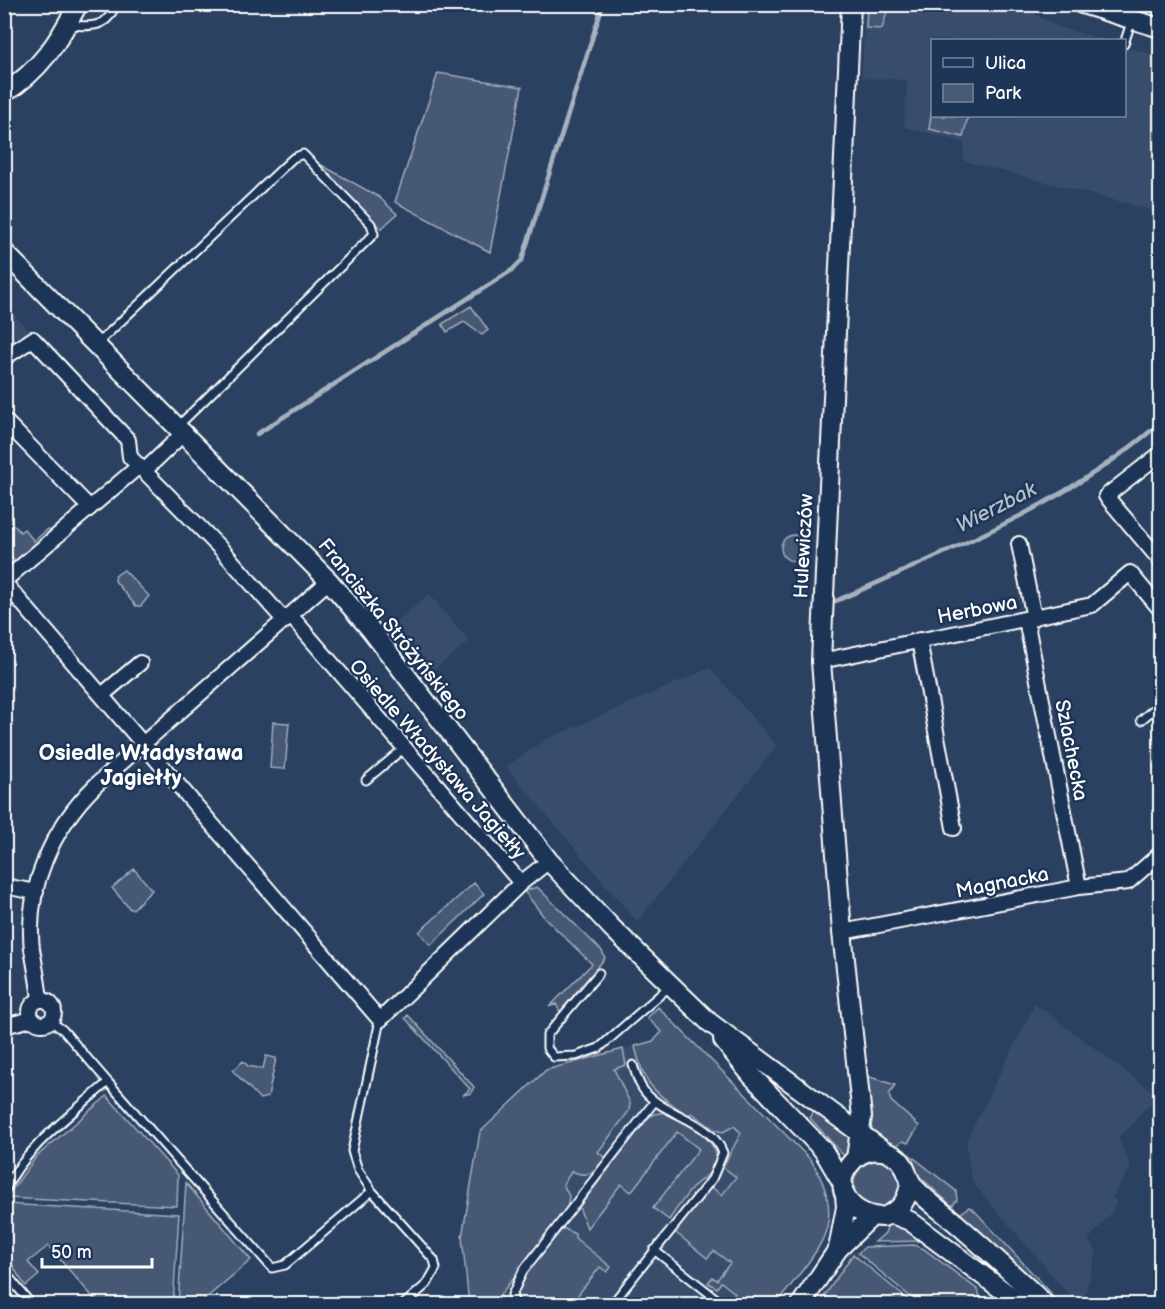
<svg xmlns="http://www.w3.org/2000/svg" width="1165" height="1309" font-family="'Balsamiq Sans',sans-serif">
	<style>
		.built { fill: #394e6c }
		.green { fill: #465975; stroke: #a2acba; stroke-width: 1.5 }
		.lines { fill: none; stroke-linecap: round; stroke-linejoin: round }
		.stream { stroke: #a7b1be; stroke-width: 4.5 }
		.lane-casing { stroke: #fff; stroke-width: 11 }
		.street-casing { stroke: #fff; stroke-width: 18 }
		.secondary-casing { stroke: #fff; stroke-width: 22 }
		.lane { stroke: #1d3557; stroke-width: 7 }
		.street { stroke: #1d3557; stroke-width: 14 }
		.secondary { stroke: #1d3557; stroke-width: 18 }
		.labels { text-anchor: middle; stroke-width: 5; stroke-linejoin: round; paint-order: stroke }
		.street-label { font-size: 20px; fill: #fff; stroke: #1d3557 }
		.water-label { font-size: 21px; font-style: italic; fill: #b6bec8; stroke: #1d3557 }
		.quarter-label { font-size: 22px; font-weight: bold; fill: #fff; stroke: #1d3557 }
	</style>
	<rect width="100%" height="100%" fill="#2a4161"/>
	<filter id="ink" filterUnits="userSpaceOnUse"><feTurbulence type="fractalNoise" baseFrequency=".0167" numOctaves="2"/><feDisplacementMap in="SourceGraphic" scale="12" xChannelSelector="R" yChannelSelector="G"/><feConvolveMatrix kernelMatrix="1 2 1 2 8 2 1 2 1" color-interpolation-filters="sRGB"/></filter>
	<g filter="url(#ink)">
		<path class="built" d="M865 5H1018L1056 26 1104 40H932V116H1124L1125 47 1160 56V212L964 161V142L904 127 907 80 862 78Z
			M5 306 31 332 5 348H4Z
			M429 594 469 641 434 670 394 623Z
			M710 668 777 746 637 922 506 767 543 741Z
			M1035 1004 1160 1097 1139 1114 1132 1126 1118 1137 1131 1167 1112 1198 1116 1201 1112 1212 1088 1240 1097 1252 1082 1304H1077L972 1182 966 1141Z
			M653 1041 773 1167 754 1304H469L462 1237 480 1132 546 1070Z"/>
		<path class="green" d="M867 5H889L882 29 866 28Z
			M438 73 522 87 490 252 395 202Z
			M932 108V116H968L963 137 929 129Z
			M316 162 379 197 397 214 381 229Z
			M471 306 488 330 482 335 464 322 447 332 442 324Z
			M5 524 9 529 14 525 20 532 24 529 34 541 48 529 51 532 15 561 5 549Z
			M781 548a13 13 0 1 1 26 0a13 13 0 1 1-26 0Z
			M124 570 149 596 141 606H136L115 581V576Z
			M273 722 289 723 285 769 270 768Z
			M134 869 152 890 133 909H130L112 888Z
			M474 883 484 894 431 945 419 932Z
			M537 887 602 951 605 958 560 1012 556 1004 549 1007 592 964 544 917 524 891Z
			M658 1007 811 1160C852 1227 815 1250 777 1304H733L728 1301 735 1293 721 1282 717 1288 708 1283 712 1277 717 1280 730 1263 714 1251 707 1258 675 1232 710 1186 722 1195 736 1177 723 1167 741 1133 734 1126 723 1132 715 1130 692 1113 687 1115C654 1091 644 1087 635 1046L653 1041 662 1032 647 1018Z
			M408 1015 474 1087 471 1093 463 1095 470 1089 405 1018Z
			M623 1049 626 1065 614 1069 630 1103 629 1111 598 1152 607 1159C596 1172 588 1179 572 1171L563 1184 569 1196 567 1209 500 1295 506 1304H469L462 1237 480 1132 546 1070Z
			M266 1056 276 1058 268 1097 260 1099 233 1071 243 1061 248 1066 263 1069Z
			M867 1076 895 1085 889 1095 891 1101 919 1126 908 1143 903 1141 894 1147 871 1128Z
			M107 1096 178 1175 177 1206 6 1198 36 1157Z
			M816 1108 849 1134 847 1155H843L810 1118Z
			M668 1112C684 1121 728 1145 714 1167 709 1176 701 1179 694 1186 685 1196 677 1208 669 1220L653 1208 699 1149 677 1132 631 1192 621 1184 587 1228 579 1207 648 1118 654 1114Z
			M909 1154 956 1191 957 1200 952 1206 917 1174 907 1158Z
			M854 1184a23 23 0 1 1 46 0a23 23 0 1 1-46 0Z
			M186 1183 251 1260 199 1304H178Z
			M5 1204 179 1214 173 1304H99L48 1246 28 1262 39 1275 26 1286C3 1257 4 1240 5 1204Z
			M969 1207 974 1210 1050 1292 1038 1289 1001 1250 960 1214Z
			M889 1222 899 1224 923 1241 875 1242 885 1233Z
			M563 1228 575 1234V1238L611 1267 607 1272 600 1267 573 1301 576 1304H517C513 1281 548 1247 563 1228Z
			M914 1245 924 1249 978 1290 982 1304H919L858 1253 865 1247Z
			M853 1254 913 1304H819Z"/>
		<g class="lines">
			<path class="stream" d="M257 434 512 270 522 260 603 4
				M836 601C948 551 1067 504 1160 423"/>
			<g class="lane-casing">
				<path id="lane" d="M70 25C90 27 109 28 115 4
					M1124 44 1132 19
					M97 344 293 158 303 154 371 224 374 234 178 426
					M1141 720 1160 704
					M366 780 403 749
					M599 973 547 1035V1048L554 1057 576 1056 599 1048 670 986
					M108 1082 272 1268 285 1265 372 1191 434 1260 436 1268 427 1284 404 1304
					M372 1191 358 1170 352 1151 380 1020
					M4 1192C25 1147 71 1115 108 1082L63 1030 50 1021
					M654 1250 723 1304
					M4 1271 31 1304
					M515 1304 512 1295 523 1271 655 1101
					M612 1304 712 1179 723 1153C711 1120 665 1116 645 1092 638 1084 636 1074 633 1065"/>
			</g>
			<g class="street-casing">
				<path id="street" d="M4 358 33 339 128 440 130 457 139 466
					M4 420 90 508
					M1160 454 1106 496 1160 560
					M144 471 222 550 285 621
					M1019 544 1034 618
					M4 581 139 466 144 471 185 432
					M4 582 380 1020 521 883 549 861
					M291 616 521 883
					M1026 620 1079 887
					M919 640 954 828
					M821 661 1092 605 1130 573 1160 609
					M102 695 140 663
					M4 886 36 892
					M842 932 1079 887 1128 882 1160 854
					M40 999C38 982 35 966 32 949 25 887 53 827 96 785L329 581
					M30 1012a12 12 0 1 1 24 0a12 12 0 1 1-24 0Z
					M4 1026 32 1019"/>
			</g>
			<g class="secondary-casing">
				<path id="secondary" d="M851 4 821 661 842 932 862 1117 856 1158
					M1082 4 1160 28
					M4 93C40 71 59 41 78 4
					M4 252 329 581 371 630 549 861 612 928 709 1022 884 1151
					M723 1040 752 1076 823 1150 843 1184
					M910 1182C908 1201 900 1211 883 1217 853 1217 828 1188 852 1162 862 1150 879 1147 893 1155 908 1163 905 1177 915 1188 927 1201 943 1212 957 1224 987 1250 1016 1277 1045 1304
					M892 1214 910 1221 1021 1304
					M838 1249 846 1207 845 1195
					M801 1304 838 1249 871 1217"/>
			</g>
			<use href="#lane" class="lane"/>
			<use href="#street" class="street"/>
			<use href="#secondary" class="secondary"/>
		</g>
	</g>
	<g class="labels">
		<g class="street-label">
			<text transform="translate(803 546) rotate(-87)" y="7">Hulewiczów</text>
			<text transform="translate(977 609) rotate(-11)" y="7">Herbowa</text>
			<text transform="translate(394 629) rotate(51)" y="7">Franciszka Stróżyńskiego</text>
			<text transform="translate(1072 750) rotate(79)" y="7">Szlachecka</text>
			<text transform="translate(438 759) rotate(49)" y="7">Osiedle Władysława Jagiełły</text>
			<text transform="translate(1002 882) rotate(-11)" y="7">Magnacka</text>
		</g>
		<g class="water-label">
			<text transform="translate(996 507) rotate(-27)" y="7">Wierzbak</text>
		</g>
		<g class="quarter-label">
			<text x="141" y="760">Osiedle Władysława<tspan x="141" dy="25">Jagiełły</tspan></text>
		</g>
	</g>
	<rect width="1165" height="1309" fill="none" stroke="#1d3557" stroke-width="24"/>
	<rect x="12" y="12" width="1141" height="1285" fill="none" stroke="#fff" stroke-width="2" filter="url(#ink)"/>
	<rect x="931" y="39" width="195" height="78" fill="#1d3557" stroke="#77869a" stroke-width="1.5"/>
	<rect x="943" y="58" width="30" height="9" fill="#1d3557" stroke="#77869a" stroke-width="1.5"/>
	<text x="985" y="69" font-size="18" fill="#ffffff">Ulica</text>
	<rect x="943" y="84" width="30" height="18" fill="#465975" stroke="#77869a" stroke-width="1.5"/>
	<text x="985" y="99" font-size="18" fill="#ffffff">Park</text>
	<path d="M42 1258v9h110v-9" fill="none" stroke="#ffffff" stroke-width="3"/>
	<text x="51" y="1258" font-size="18" fill="#ffffff" stroke="#1d3557" stroke-width="4.5" paint-order="stroke">50 m</text>
</svg>
